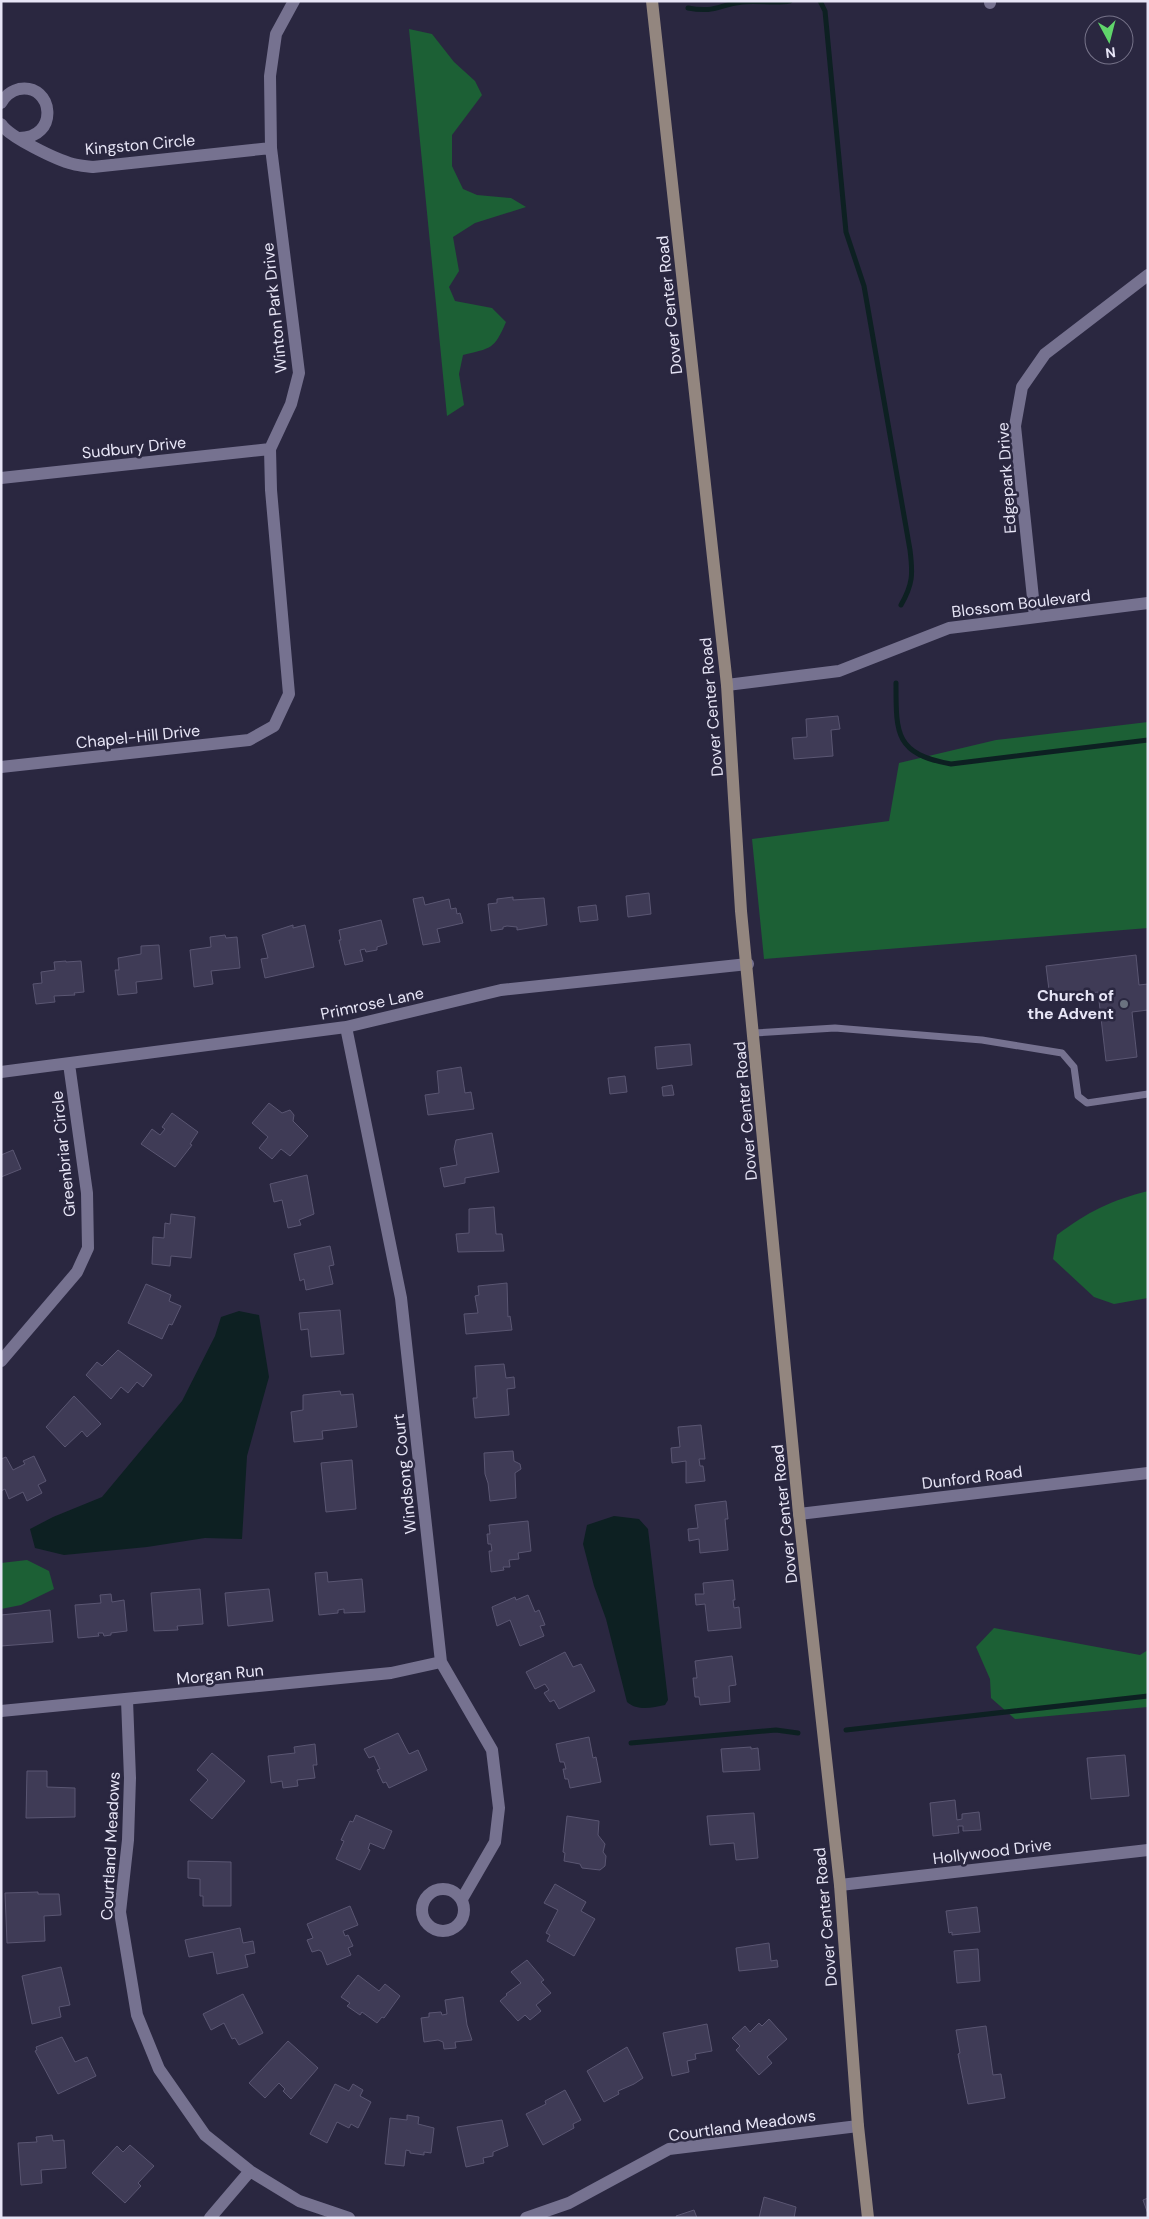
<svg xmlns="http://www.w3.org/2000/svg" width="1149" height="2219" font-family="'DM Sans',sans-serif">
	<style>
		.forest { fill: #1c6035 }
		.water { fill: #0d2022 }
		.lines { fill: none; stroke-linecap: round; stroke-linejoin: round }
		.stream { stroke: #0d2022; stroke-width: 5 }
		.building { fill: #3f3b56; stroke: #5a5672 }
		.lane { stroke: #767290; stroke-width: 7 }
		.street { stroke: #767290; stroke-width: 12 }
		.secondary { stroke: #93867f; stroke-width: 12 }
		.worship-dot { fill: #6b7280; stroke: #2a2740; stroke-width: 2 }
		.labels { text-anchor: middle; stroke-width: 5; stroke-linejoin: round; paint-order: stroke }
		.street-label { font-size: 16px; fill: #e7e5f6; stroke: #2a2740 }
		.poi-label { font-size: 16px; font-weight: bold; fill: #e7e5f6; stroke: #2a2740; text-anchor: end }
	</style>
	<rect width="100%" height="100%" fill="#2a2740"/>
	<path class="forest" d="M409 29 432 34 454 62 475 81 482 95 452 135V166L463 189 477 195 511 198 526 207 475 223 453 237 459 271 449 287 455 301 492 308 506 322C494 350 491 348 463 355L459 374 464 405 447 416Z
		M1148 722V928L764 959 752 839 889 821 899 763 996 740Z
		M1148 1191V1298L1114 1304 1094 1297 1053 1259 1057 1235C1087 1212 1112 1200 1148 1191Z
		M27 1560 49 1571 54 1589 21 1605 1 1609V1563Z
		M994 1628 1140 1655 1148 1650V1707L1015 1719 991 1698 990 1679 976 1647Z"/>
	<path class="water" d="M239 1311 259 1315 269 1377 247 1456 242 1539 205 1538 147 1547 64 1555 35 1548 30 1529 53 1517 102 1497 182 1401 215 1336 221 1317Z
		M614 1516 639 1519 648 1529 668 1700 665 1705C652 1708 637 1711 627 1702L606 1619 594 1586 583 1544 587 1525Z"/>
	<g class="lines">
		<path class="stream" d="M820 1 825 11 846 232 864 286 910 550C913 574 913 584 901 605
			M688 8C715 13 718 5 742 2 758 0 774 4 790 1
			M896 683C896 734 895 754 951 764L1148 740
			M846 1730 1148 1696
			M631 1743 776 1730 798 1733"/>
	</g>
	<path class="building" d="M838 716 840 729 831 730 833 756 794 759 792 738 807 737 806 719Z
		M649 893 651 914 628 917 626 896Z
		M423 897 425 905 449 899 451 909 456 908 457 914 460 913 463 923 437 929 440 942 423 945 413 899Z
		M513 897V900L544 898 547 925 517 930V927L507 926 503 927V929L491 931 488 904 497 903V899Z
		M596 905 598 920 580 922 578 907Z
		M381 920 387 944 377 947V950L366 952 365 949 360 950 363 961 345 965 339 940H341L339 930Z
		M293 925V928L305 925 314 967 265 978 261 959 268 958 262 935Z
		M225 935 226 938 237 937 240 968 211 971 213 984 194 987 190 950 211 947 210 937Z
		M159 945 162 979 136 982 137 993 118 995 115 970H119L118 958 141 954V946Z
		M1136 955 1139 985 1148 984V1010L1132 1012 1137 1057 1106 1061 1098 992 1050 998 1046 966Z
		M66 961V962L81 961 84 992 74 993 75 995 54 996 55 1002 36 1004 33 984 42 983 41 972 55 970 54 962Z
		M690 1044 692 1065 657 1069 655 1047Z
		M461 1067 465 1093 471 1092 474 1109 428 1115 425 1095 439 1093 437 1071Z
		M625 1076 627 1092 610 1094 608 1078Z
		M672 1085 674 1095 663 1096 662 1087Z
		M269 1103 282 1113 290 1110 294 1115 293 1121 308 1136 290 1156 281 1149 272 1159 259 1148 268 1137 252 1123Z
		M172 1113 198 1132 190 1144 192 1145 175 1167 141 1144 152 1129 160 1135 165 1129 162 1127Z
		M492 1133 499 1172 465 1178V1183L444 1187 440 1168 457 1165 454 1149 456 1140Z
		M13 1150 21 1169 1 1177V1155Z
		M307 1175 314 1214 299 1220 301 1225 288 1228 282 1200 274 1202 270 1184Z
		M494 1207 496 1234H502L504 1251 458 1252 456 1234 469 1233V1209Z
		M171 1214 195 1217 191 1258 171 1256 170 1266 152 1264 153 1237 164 1238 165 1223 170 1224Z
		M330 1246 334 1265 329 1266 333 1284 306 1290 304 1279 300 1281 294 1254Z
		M507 1283 508 1317 510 1316 512 1330 466 1334 464 1314 478 1313 475 1296 479 1295 478 1286Z
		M146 1284 171 1295 169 1301 181 1306 172 1325 169 1324 162 1339 128 1323Z
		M340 1310 344 1354 311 1357 308 1329 301 1330 299 1313Z
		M118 1350 152 1375 143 1387 137 1382 128 1393 121 1387 111 1399 86 1375 97 1362 102 1366Z
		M504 1364 506 1378 514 1377 515 1388 507 1389 509 1415 475 1418 473 1398H477L475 1366Z
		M340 1391 341 1395 353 1394 357 1427 322 1431 323 1439 294 1442 291 1412 303 1410V1395Z
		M74 1396 101 1424 87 1437 82 1431 65 1447 46 1427Z
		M701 1425 705 1459H699L700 1466H703L705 1481 686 1483V1461L672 1463 671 1448 680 1447 678 1427Z
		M513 1451 514 1461 520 1464 521 1469 515 1473 516 1498 490 1501 488 1483 485 1474 484 1453Z
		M34 1456 46 1481 38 1485 42 1493 27 1501 23 1492 9 1499 5 1489 1 1491V1459L6 1457 13 1470 25 1464 23 1461Z
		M352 1460 356 1509 326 1512 321 1463Z
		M726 1501 728 1519H725L728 1550 700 1553 699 1539 689 1541 688 1529 698 1528 695 1505Z
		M528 1521 531 1551 518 1553 519 1559 509 1560 510 1567H503L504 1570 491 1572 489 1551H492L491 1544H488L487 1534H490L489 1525Z
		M327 1572 328 1582 362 1579 365 1612 344 1613V1609L338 1610V1613L319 1615 315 1573Z
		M733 1580 735 1600H733L734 1608 739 1607 741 1628 708 1631 705 1604 696 1605 695 1594H704L703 1583Z
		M200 1589 203 1624 177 1626 178 1630 154 1631 151 1593Z
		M269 1589 273 1621 228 1626 225 1593Z
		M111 1594 112 1602 124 1600 127 1631 111 1633V1635L104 1636 103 1633H98L99 1636 78 1638 75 1605 101 1603 100 1595Z
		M528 1595 535 1612 539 1610 545 1625 540 1626 544 1636 520 1646 510 1620 497 1626 492 1607 515 1597 516 1600Z
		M50 1610 53 1642 1 1646V1615Z
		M565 1652 573 1667 581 1664 595 1691 559 1709 554 1700 550 1702 544 1693 549 1690 545 1684 535 1689 526 1672Z
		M732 1656 736 1685 729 1686 730 1702 700 1705 699 1697H695L693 1678H697L695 1661Z
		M398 1733 409 1754 418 1750 427 1770 389 1788 386 1782 383 1783 377 1770 380 1769 374 1756 369 1758 364 1749Z
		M589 1737 593 1758 596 1757 601 1782 570 1788 568 1779H565L563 1769H566L564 1762H560L556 1744Z
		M315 1744 317 1765H313L315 1778 297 1780 298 1786 283 1788 282 1781 271 1783 268 1756 295 1753 294 1747Z
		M751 1747V1749L758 1748 760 1770 723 1772 721 1749Z
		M212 1753 245 1781 212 1819 190 1800 208 1780 197 1770Z
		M1125 1755 1129 1796 1091 1799 1087 1758Z
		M27 1771H47V1787L75 1788V1817L26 1818Z
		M955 1800 957 1820 962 1819V1814L979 1812 981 1830 963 1831V1826H958L959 1833 933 1836 930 1803Z
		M754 1813 758 1858 736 1860 734 1843 710 1845 707 1816Z
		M356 1815 392 1831 384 1849 370 1843 368 1849 370 1850 360 1870 336 1859 344 1841 341 1840 350 1821 353 1822Z
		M567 1816 599 1821 598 1835 605 1844 603 1852 606 1856 605 1866 600 1870 582 1868 580 1864 564 1861 565 1853 563 1852Z
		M188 1861 231 1862V1906H203V1896H200V1879L188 1878Z
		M555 1884 586 1902 581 1911 595 1919 574 1956 547 1941 550 1935 546 1933 558 1910 544 1903Z
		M38 1892V1894H59L61 1915 44 1916 45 1941 7 1943 5 1893Z
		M350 1906 358 1925 343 1931 345 1936 348 1935 353 1946 348 1948 351 1955 327 1965 322 1952 319 1950 312 1952 307 1940 313 1938 307 1924Z
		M977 1907 980 1932 952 1935V1932L949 1933 946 1911Z
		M240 1928 243 1943 253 1941 255 1953 245 1955 248 1967 217 1974 213 1952 189 1957 185 1940Z
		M769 1943 771 1961 777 1960 778 1967 739 1971 736 1948Z
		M978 1949 980 1981 957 1983 954 1951Z
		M527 1960 544 1980 541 1982 551 1993 536 2005 541 2011 530 2020 525 2015 518 2021 500 2001 507 1995 506 1994 521 1983 511 1972Z
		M61 1967 70 2005 59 2007 61 2017 32 2024 22 1976Z
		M358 1975 379 1991 385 1984 400 1996 384 2018 382 2017 377 2023 362 2012 360 2015 347 2006 350 2003 341 1997Z
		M243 1994 263 2033 239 2045 235 2038 232 2039 224 2023 211 2030 203 2014Z
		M463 1997 467 2025 472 2040 455 2042 456 2048 444 2049 443 2042 438 2040 424 2042 421 2018 429 2017V2013L441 2012 442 2015 447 2014 445 2000Z
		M769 2019 787 2039 767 2057 772 2063 759 2075 736 2050 740 2046 732 2038 745 2026 750 2032 759 2023 762 2026Z
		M707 2024 712 2051 695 2054 696 2059 687 2061 689 2072 672 2076 663 2033Z
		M986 2026 993 2075 1001 2074 1005 2098 968 2104 958 2054 960 2053 956 2030Z
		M62 2037 75 2062 87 2057 96 2076 58 2094 35 2051 37 2050 36 2047Z
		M288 2041 318 2068 291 2099 283 2091 285 2089 279 2083 265 2098 249 2083Z
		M627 2047 643 2078 634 2084 618 2091 619 2094 604 2102 587 2071Z
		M335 2084 349 2091 353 2084 363 2090 360 2096 371 2102 358 2128 351 2124 349 2128 337 2122 327 2143 310 2134Z
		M565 2090 581 2120 573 2124 574 2128 543 2145 526 2114 546 2104 545 2101Z
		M407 2115 419 2117 418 2124 434 2128 431 2153 424 2152V2155L410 2153V2151L406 2150 404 2166 385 2164 390 2118 407 2120Z
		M502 2120 508 2146 493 2152V2156L483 2158 484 2163 466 2167 457 2127Z
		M52 2135 53 2141 64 2140 66 2168 41 2170 42 2183 21 2185 18 2143 37 2142 36 2137Z
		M130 2145 154 2166 138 2183 141 2186 125 2203 92 2173 117 2146 123 2152Z
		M764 2197 796 2207 794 2218H759Z
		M1148 2198V2214L1143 2200Z
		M694 2210 697 2218H677L676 2216Z"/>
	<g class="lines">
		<path class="lane" d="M754 1033 835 1028 982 1040 1062 1053 1074 1067 1078 1096 1087 1103 1148 1094"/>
		<path class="street" d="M990 1V3
			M1 103C5 96 11 91 19 89 54 83 60 139 18 138
			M1 124C9 137 57 160 73 164 80 166 87 166 93 167L271 148
			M1 478 270 449
			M1035 617 1015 426 1022 387 1045 354 1148 275
			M727 685 839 671 949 628 1148 603
			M1 767 249 740 274 726 289 694 271 490 270 449 291 404 299 373 271 148 270 76 276 34 294 1
			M346 1027 401 1298 441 1662 492 1750 499 1808 495 1842 462 1899
			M1 1072 346 1027 501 990 748 964
			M1 1361 77 1272 88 1248 87 1193 69 1064
			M799 1514 1148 1473
			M127 1700 130 1778 128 1840 120 1912 137 2015 159 2069 205 2135 250 2171 299 2201 349 2218
			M1 1711 391 1673 441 1662
			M840 1885 1148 1850
			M422 1910a21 21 0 1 1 42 0a21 21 0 1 1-42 0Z
			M210 2218 250 2171
			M526 2218 569 2203 669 2149 858 2126"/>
		<path class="secondary" d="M652 1 727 685 741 911 799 1514 840 1885 858 2126 868 2218"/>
	</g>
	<circle class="worship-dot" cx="1124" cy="1004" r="5"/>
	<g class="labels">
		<g class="street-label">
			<text transform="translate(140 144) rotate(-5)" y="6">Kingston Circle</text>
			<text transform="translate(669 305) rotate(-96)" y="6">Dover Center Road</text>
			<text transform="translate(274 308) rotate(-96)" y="6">Winton Park Drive</text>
			<text transform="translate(134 447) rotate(-6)" y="6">Sudbury Drive</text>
			<text transform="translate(1006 478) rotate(-94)" y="6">Edgepark Drive</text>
			<text transform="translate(1021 603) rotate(-7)" y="6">Blossom Boulevard</text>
			<text transform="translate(711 707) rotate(-95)" y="6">Dover Center Road</text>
			<text transform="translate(138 736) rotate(-6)" y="6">Chapel-Hill Drive</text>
			<text transform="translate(372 1003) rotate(-12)" y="6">Primrose Lane</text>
			<text transform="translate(745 1111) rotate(-95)" y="6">Dover Center Road</text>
			<text transform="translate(63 1154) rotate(-96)" y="6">Greenbriar Circle</text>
			<text transform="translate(404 1474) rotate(-96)" y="6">Windsong Court</text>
			<text transform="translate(972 1477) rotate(-7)" y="6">Dunford Road</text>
			<text transform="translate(784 1514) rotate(-96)" y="6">Dover Center Road</text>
			<text transform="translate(220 1674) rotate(-6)" y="6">Morgan Run</text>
			<text transform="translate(110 1846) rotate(-87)" y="6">Courtland Meadows</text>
			<text transform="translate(992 1851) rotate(-7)" y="6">Hollywood Drive</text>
			<text transform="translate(825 1917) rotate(-95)" y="6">Dover Center Road</text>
			<text transform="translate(742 2125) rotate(-8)" y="6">Courtland Meadows</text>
		</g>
		<g class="poi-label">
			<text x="1114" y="1001">Church of<tspan x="1114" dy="18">the Advent</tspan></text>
		</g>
	</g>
	<rect width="1149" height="2219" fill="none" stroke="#e7e5f6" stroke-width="5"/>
	<g transform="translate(1109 40) rotate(173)"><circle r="24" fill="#2a2740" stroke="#767389"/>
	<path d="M0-4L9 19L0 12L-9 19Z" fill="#60d56b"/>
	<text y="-8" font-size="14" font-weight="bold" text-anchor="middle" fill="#e7e5f6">N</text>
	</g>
</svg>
